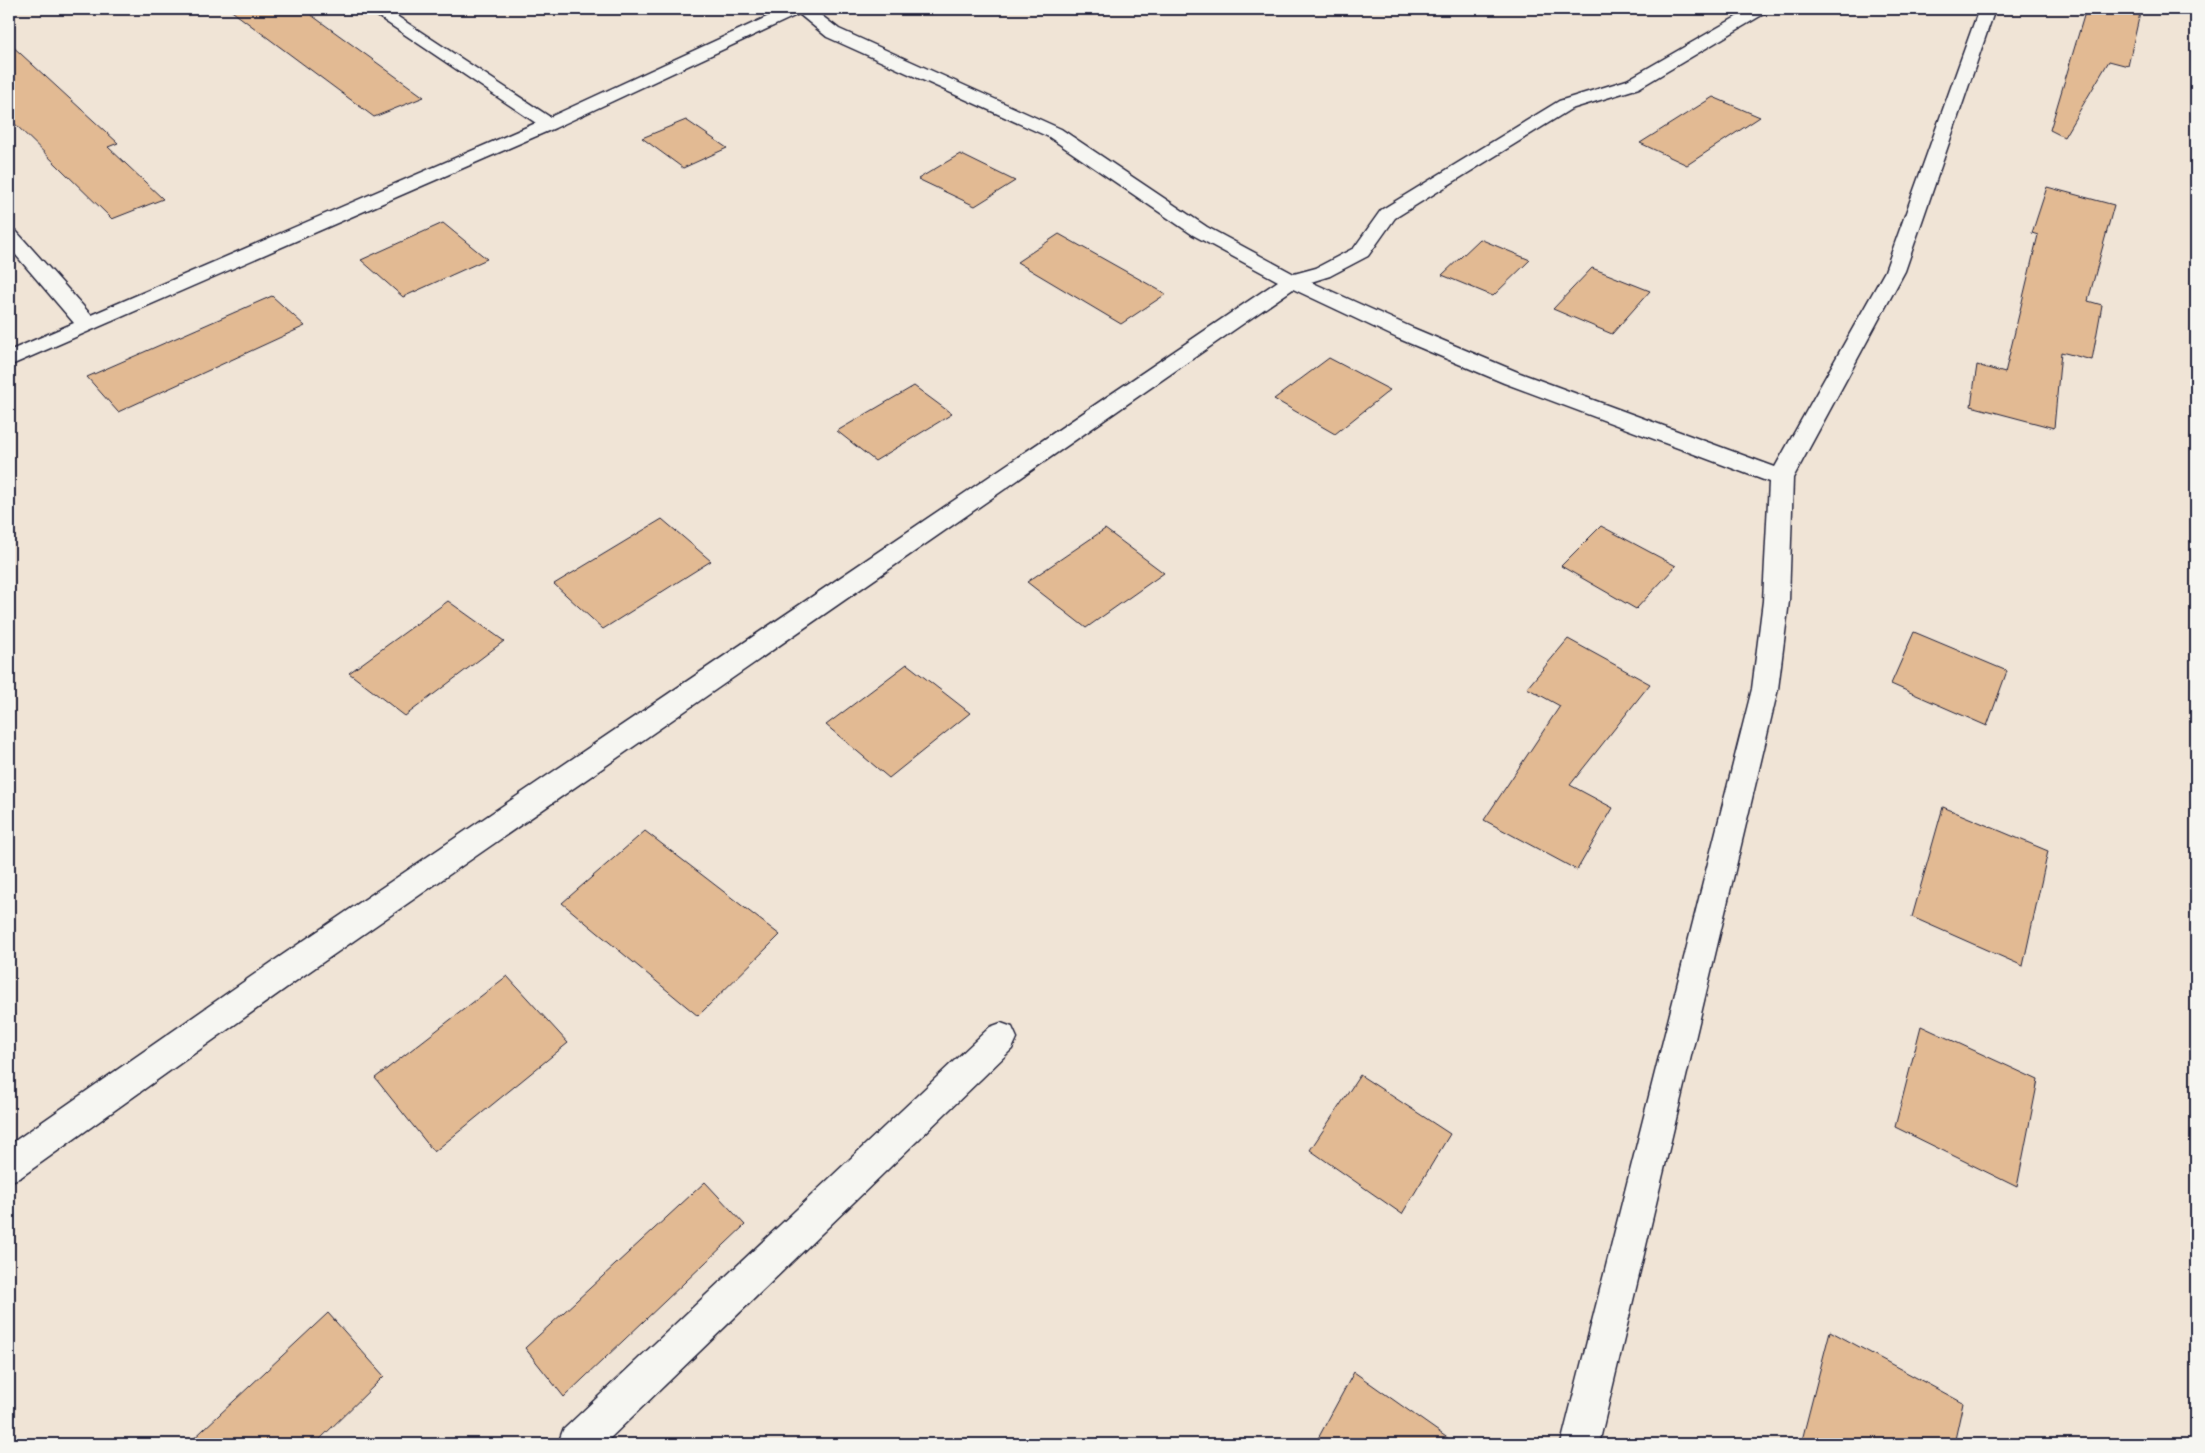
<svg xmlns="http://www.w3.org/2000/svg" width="2205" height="1453" font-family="'Shantell Sans',sans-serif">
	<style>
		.building { fill: #e2ba93; stroke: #22223b }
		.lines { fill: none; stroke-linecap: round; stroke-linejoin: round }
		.minor-casing { stroke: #22223b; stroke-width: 3 }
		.minor { fill: #f6f6f2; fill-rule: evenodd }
	</style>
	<rect width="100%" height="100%" fill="#f0e4d6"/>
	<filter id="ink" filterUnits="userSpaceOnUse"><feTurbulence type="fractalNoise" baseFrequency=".02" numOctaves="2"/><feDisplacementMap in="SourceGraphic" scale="10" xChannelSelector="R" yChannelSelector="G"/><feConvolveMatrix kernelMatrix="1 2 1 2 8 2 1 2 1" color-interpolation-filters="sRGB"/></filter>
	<g filter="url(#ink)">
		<path class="building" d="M229 9H303L424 97 374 117Z
			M2086 9H2141L2128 66 2109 61 2064 137 2050 130Z
			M9 43 118 143 108 147 163 199 112 219 9 118Z
			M1713 97 1760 117 1687 165 1640 143Z
			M686 120 727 148 683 168 642 138Z
			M960 154 1015 181 975 206 918 179Z
			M2047 187 2114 205 2088 301 2102 305 2092 360 2061 352 2054 428 1971 406 1977 365 2005 373 2038 235 2032 233Z
			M443 223 487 259 403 297 361 260Z
			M1059 234 1166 294 1121 324 1017 262Z
			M1480 239 1530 260 1493 296 1442 275Z
			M1592 268 1650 291 1612 334 1553 309Z
			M272 296 305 326 118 412 87 377Z
			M1329 358 1390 390 1335 434 1274 399Z
			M914 386 952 414 875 461 837 431Z
			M662 519 711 561 603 629 554 584Z
			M1601 526 1676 566 1636 609 1561 566Z
			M1105 529 1164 573 1086 628 1027 582Z
			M448 601 504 641 405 716 349 673Z
			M1914 632 2007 671 1987 726 1891 684Z
			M1568 639 1650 684 1570 785 1613 808 1577 870 1484 820 1560 706 1527 688Z
			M907 664 970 713 889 778 826 725Z
			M1943 807 2048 851 2023 966 1912 917Z
			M645 831 780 935 698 1016 562 903Z
			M507 976 568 1043 434 1152 375 1078Z
			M1921 1026 2038 1080 2017 1187 1895 1127Z
			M1360 1075 1450 1134 1402 1214 1310 1150Z
			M705 1182 745 1225 564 1397 525 1348Z
			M328 1313 384 1376 315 1444H188Z
			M1830 1331 1963 1403 1954 1444H1801Z
			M1354 1372 1456 1444H1315Z"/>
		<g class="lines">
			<g class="minor-casing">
				<path id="minor" d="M367 9H386L550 117 784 9H813L839 29 1061 129 1207 227 1294 274 1316 268 1354 248 1381 210 1559 101 1627 80 1750 9H1769L1767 12 1639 88 1571 109 1395 218 1368 256 1330 276 1311 282 1413 328 1520 373 1775 467 1885 271 1979 9H1995L1905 271 1793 478 1789 601 1778 689 1599 1444H1561L1752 689 1763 601 1769 482 1504 383 1397 338 1293 289 300 978 21 1177 9 1182V1145L278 958 1278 281 1193 235 1049 137 827 37 799 14 555 128 9 366V351L74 323 9 247V229L16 231 91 315 536 123Z
					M1001 1023 1012 1027 1017 1038 1012 1049 604 1444H558L563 1430 990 1027Z"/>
			</g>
			<use href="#minor" class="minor"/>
		</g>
	</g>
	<rect width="2205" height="1453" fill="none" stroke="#f6f6f2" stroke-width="30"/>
	<rect x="15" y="15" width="2175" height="1423" fill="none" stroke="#22223b" stroke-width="2" filter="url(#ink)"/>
</svg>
